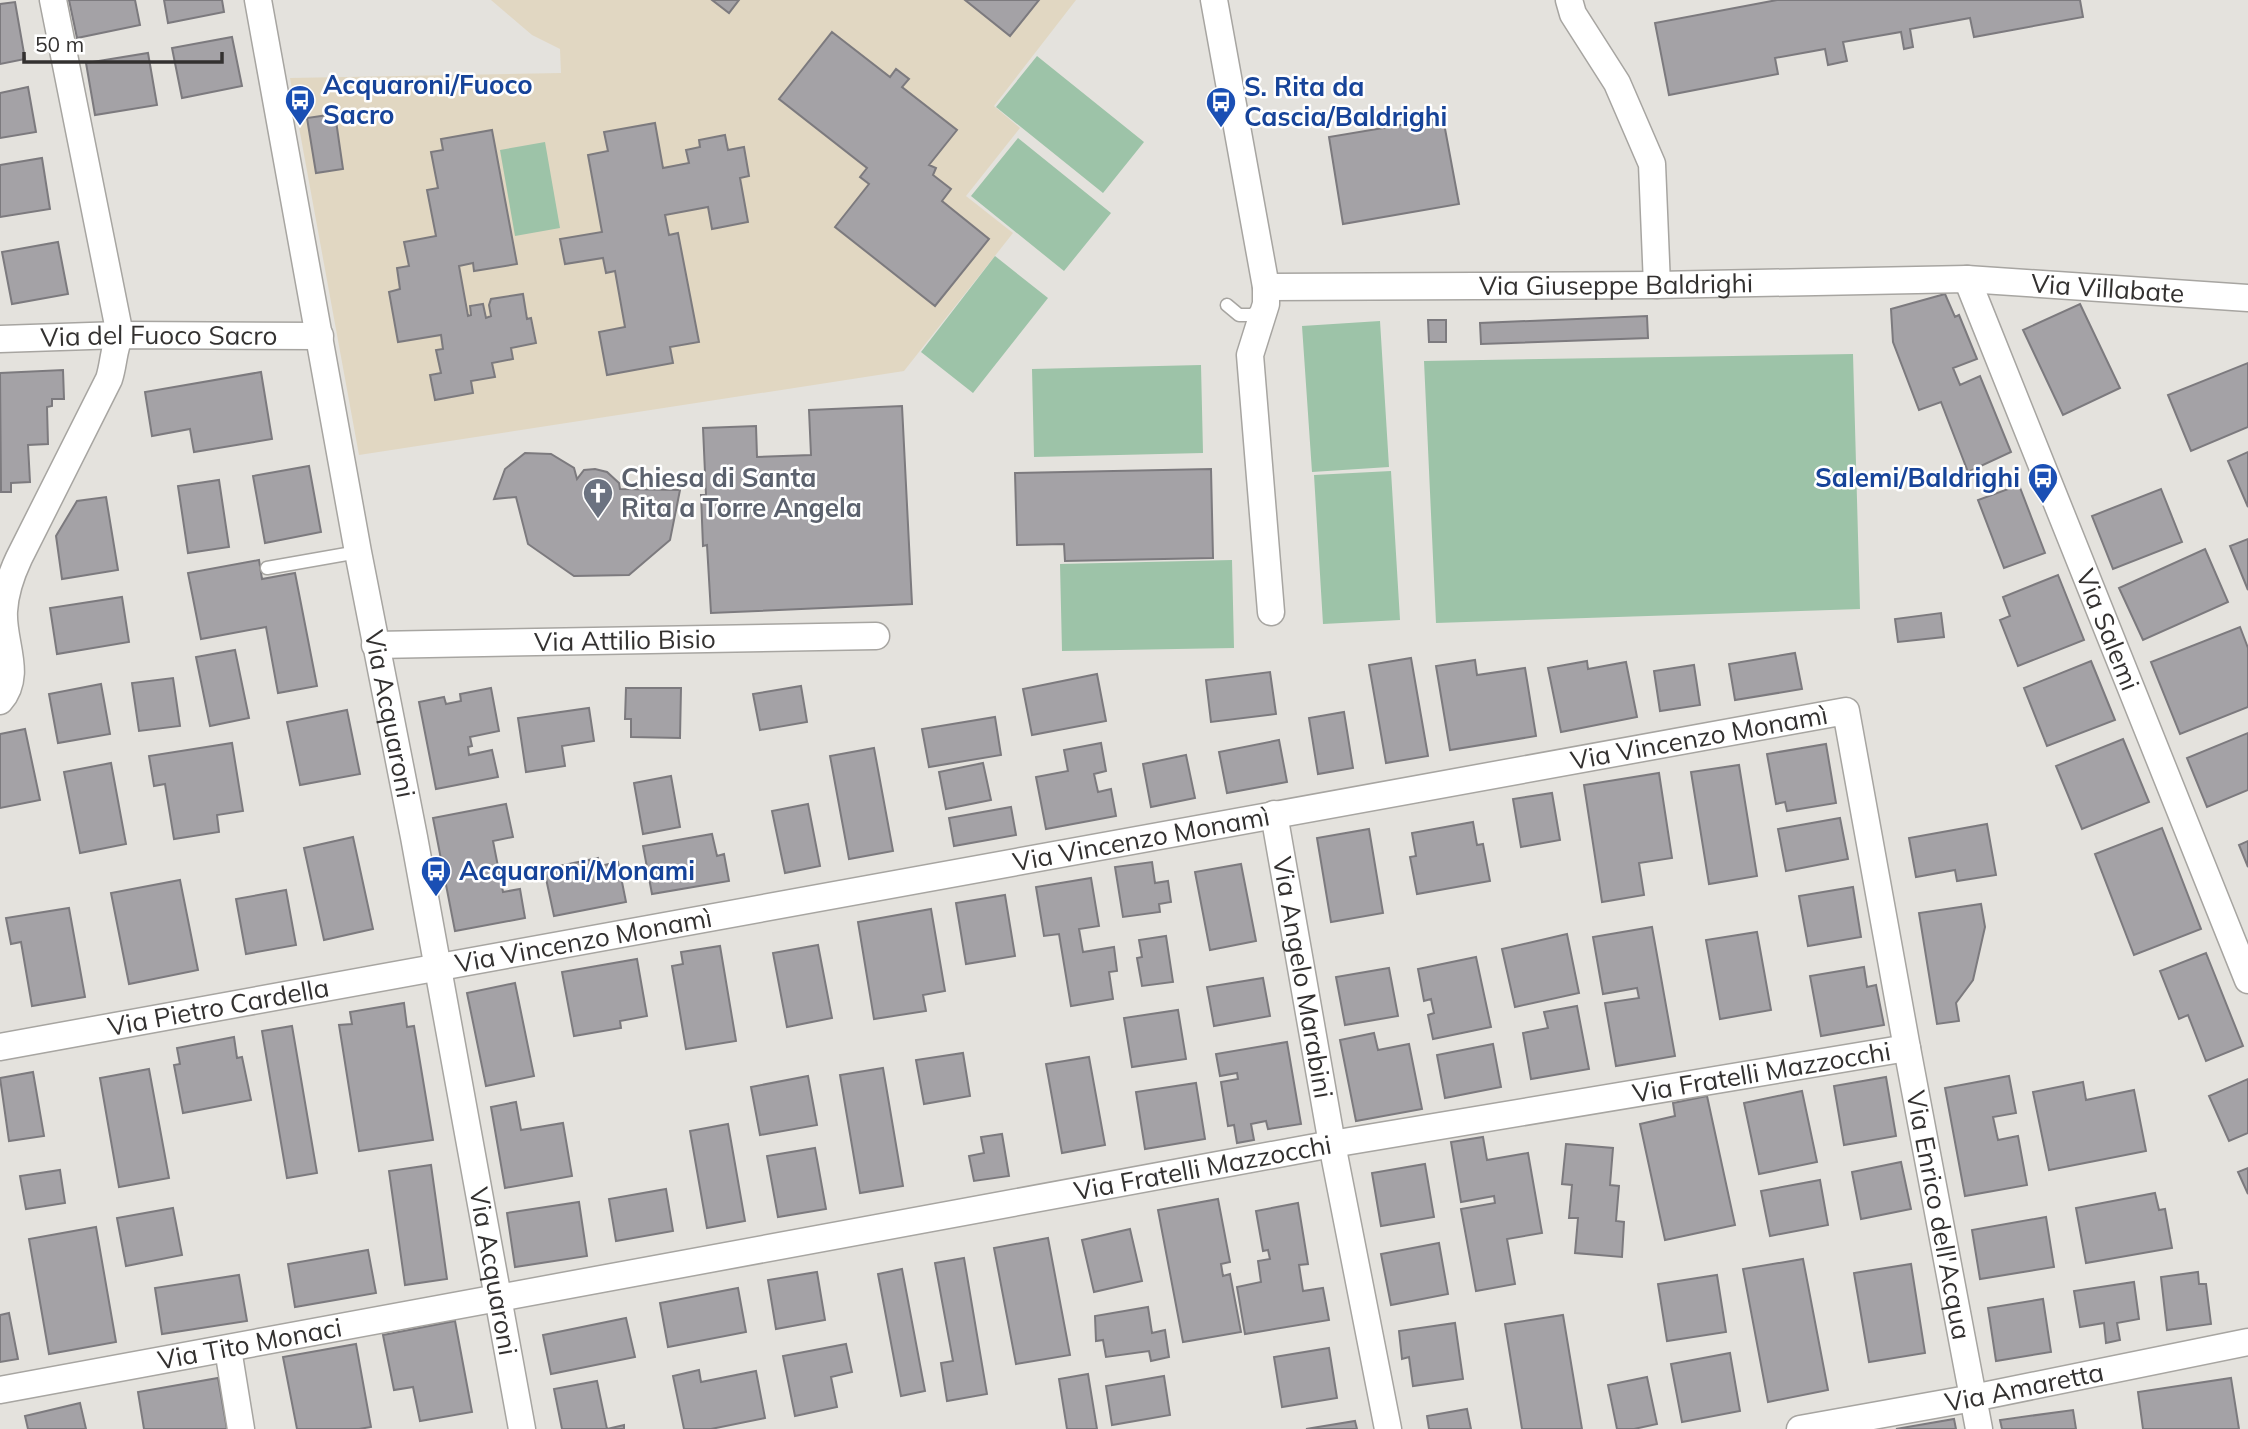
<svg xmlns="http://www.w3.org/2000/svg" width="2248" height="1429" font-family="Mulish,sans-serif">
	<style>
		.education { fill: #e1d7c2 }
		.park { fill: #9dc3a8 }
		.building { fill: #a4a2a6; stroke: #7c7a7e; stroke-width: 2 }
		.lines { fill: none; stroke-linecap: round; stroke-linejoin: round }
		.lane-casing { stroke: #a7a5a1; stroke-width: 15 }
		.street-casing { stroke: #a7a5a1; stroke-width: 29 }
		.lane { stroke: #fff; stroke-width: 12 }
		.street { stroke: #fff; stroke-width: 26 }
		.labels { text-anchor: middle; stroke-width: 5; stroke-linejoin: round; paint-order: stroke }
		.transit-label { font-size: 26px; font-weight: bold; fill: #164399; stroke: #fff; text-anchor: start }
		.street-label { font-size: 26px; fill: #333130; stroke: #fff }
		.worship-label { font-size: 26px; font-weight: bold; fill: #5b616d; stroke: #fff; text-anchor: start }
	</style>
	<rect width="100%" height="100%" fill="#e4e2dd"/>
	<path class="education" d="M491 0H1076L994 106 1020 128 966 196 1013 233 904 371 359 455 290 78 561 73 560 49 532 35Z"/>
	<path class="park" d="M1037 56 1144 142 1103 193 996 107Z
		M1018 138 1111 213 1064 271 971 196Z
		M545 142 560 228 515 236 500 150Z
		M995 256 1048 298 973 393 921 352Z
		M1380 321 1389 467 1312 472 1302 326Z
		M1853 354 1860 609 1436 623 1424 361Z
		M1201 365 1203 453 1034 457 1032 369Z
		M1391 471 1400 620 1323 624 1314 475Z
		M1232 560 1234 648 1062 651 1060 564Z"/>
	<path class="building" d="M69 0H135L140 25 77 38Z
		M164 0H222L224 12 168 23Z
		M712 0H739L729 13Z
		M965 0H1039L1010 36Z
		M1777 0H2080L2083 17 1974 37 1970 18 1910 29 1913 47 1904 49 1901 32 1843 42 1847 61 1828 65 1825 49 1775 58 1778 74 1669 95 1655 23Z
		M15 2 25 59 0 64V4Z
		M832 32 890 77 896 69 909 79 902 87 957 130 929 165 936 168 933 175 951 189 942 201 989 239 935 306 835 227 869 184 860 177 867 168 779 99Z
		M232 37 242 86 182 98 172 48Z
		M148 53 157 105 95 115 86 63Z
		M28 87 36 132 0 138V93Z
		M335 114 343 169 316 173 307 118Z
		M1443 118 1459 204 1343 224 1329 137Z
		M655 123 663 168 689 163 686 150 700 147 699 140 725 135 728 150 744 147 749 176 740 178 748 222 712 229 708 207 665 215 669 235 678 233 699 342 670 347 673 363 607 375 599 332 625 327 615 271 606 273 603 258 565 264 560 239 602 232 588 155 608 151 604 132Z
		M492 130 517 264 474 271 473 263 459 266 468 316 471 315 470 306 483 304 486 318 491 316 489 305 491 299 523 294 527 319 531 318 536 343 511 348 513 359 492 363 495 377 471 381 473 393 435 400 430 375 441 373 436 350 443 349 441 335 398 342 389 292 400 289 397 268 409 266 404 242 436 236 427 190 438 188 431 152 443 150 441 139Z
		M42 158 50 209 0 217V165Z
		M58 242 68 294 12 304 2 252Z
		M1945 294 1955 317 1959 315 1977 359 1953 368 1960 385 1980 376 2011 452 1968 472 1941 402 1919 410 1893 342 1891 309Z
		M2080 304 2120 388 2063 415 2023 330Z
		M1647 316 1648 338 1481 344 1480 323Z
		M1428 320H1446V342H1429Z
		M2248 363V427L2191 451 2168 395Z
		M63 370 64 399H52V406L47 407 48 444 28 445 30 482 11 483V492H1L0 373Z
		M261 372 272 439 194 452 190 429 152 436 145 392Z
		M902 406 912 604 711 613 707 545 703 546 701 495H706L703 428 756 426 757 457 811 455 809 410Z
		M2248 452V507L2228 461Z
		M525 453 551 454 574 468 577 479 584 470 595 469 607 472 619 483 620 489 680 490 670 540 629 575 574 576 528 544 516 497 494 499 505 469Z
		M309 466 321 532 265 543 253 476Z
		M1211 469 1213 558 1065 561 1064 544 1017 545 1015 473Z
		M219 480 229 547 188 553 178 486Z
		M2019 485 2045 553 2004 568 1978 500Z
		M2161 489 2182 542 2113 569 2092 516Z
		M106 497 118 570 62 579 56 536 77 501Z
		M2248 539V590L2230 546Z
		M2205 549 2228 602 2143 640 2119 588Z
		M259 560 262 579 295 573 317 686 278 693 266 627 201 639 188 573Z
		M2058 575 2084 640 2018 666 2000 620 2010 616 2003 597Z
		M122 597 129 642 57 654 50 608Z
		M1941 613 1944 637 1898 642 1895 619Z
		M2240 627 2248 648V707L2180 734 2151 662Z
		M235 650 249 718 210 726 196 657Z
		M1795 653 1802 689 1735 700 1729 664Z
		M1411 658 1428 756 1386 763 1369 665Z
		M1475 660 1477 675 1525 668 1536 736 1450 750 1436 666Z
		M1587 661 1588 669 1626 662 1637 717 1561 732 1548 668Z
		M2091 661 2115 720 2047 746 2024 688Z
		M1694 665 1700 705 1660 711 1654 671Z
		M1270 672 1276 714 1211 722 1206 680Z
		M1097 674 1106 721 1032 735 1023 689Z
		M173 678 180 726 139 731 132 683Z
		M101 684 110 734 58 743 49 694Z
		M801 686 807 722 760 730 753 694Z
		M491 688 499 731 470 737 472 746 468 747 469 755 492 750 498 777 436 789 419 702 444 697 446 704 461 701 460 694Z
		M626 688H681L680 738 631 737V719H625Z
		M589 708 594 741 562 746 565 766 526 772 518 718Z
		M347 710 360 774 300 785 287 722Z
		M1344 712 1353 768 1318 774 1309 718Z
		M995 717 1001 755 929 767 922 729Z
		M25 729 40 800 0 808V734Z
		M2248 733V790L2207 807 2187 758Z
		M2123 739 2149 802 2082 829 2056 766Z
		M1279 740 1287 782 1227 793 1219 752Z
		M232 743 243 811 217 815 219 832 174 839 165 784 154 786 149 756Z
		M1101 743 1106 771 1094 774 1098 792 1111 789 1116 816 1046 829 1036 777 1068 771 1064 750Z
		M1826 744 1836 803 1787 811 1785 802 1776 804 1767 754Z
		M874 748 893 851 849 859 830 756Z
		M1186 755 1195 798 1151 807 1143 764Z
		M111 763 126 844 80 853 64 772Z
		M983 763 991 800 946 809 939 772Z
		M1739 765 1757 876 1709 884 1691 772Z
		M1659 773 1672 858 1639 863 1644 895 1602 902 1584 785Z
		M671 776 680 827 643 834 634 783Z
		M1552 793 1560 840 1521 847 1513 799Z
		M506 804 513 837 493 841 503 892 520 889 525 918 455 931 433 818Z
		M808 804 820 866 785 873 772 811Z
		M1011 807 1016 835 954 846 949 818Z
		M1840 818 1848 859 1786 871 1778 829Z
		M1473 822 1477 845 1483 844 1490 881 1417 894 1410 857 1416 856 1412 833Z
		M1987 824 1996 875 1957 881 1955 870 1916 877 1909 838Z
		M2162 828 2201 929 2134 955 2095 854Z
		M1369 829 1383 913 1331 922 1317 838Z
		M712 834 717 856 724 854 729 881 652 894 643 846Z
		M353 837 373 929 324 940 304 848Z
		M2248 841V867L2239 845Z
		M598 858 600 866 618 862 626 902 554 916 544 869Z
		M1152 862 1155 883 1168 881 1171 902 1159 904 1160 912 1123 917 1115 867Z
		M1241 864 1256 941 1210 950 1195 872Z
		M1091 878 1099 926 1079 929 1083 952 1114 947 1117 971 1109 972 1113 999 1071 1006 1059 934 1044 936 1036 887Z
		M180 880 198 970 129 984 111 893Z
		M1853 887 1861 937 1808 946 1799 896Z
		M286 890 296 945 246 954 236 899Z
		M1005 895 1015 956 966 964 956 903Z
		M1981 904 1985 927 1973 980 1956 1003 1959 1021 1937 1024 1919 913Z
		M69 908 85 997 32 1006 21 942 11 944 6 918Z
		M931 909 945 991 923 995 926 1011 874 1019 858 922Z
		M1652 927 1675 1056 1616 1066 1605 1003 1639 998 1637 988 1603 994 1593 937Z
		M1757 932 1771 1010 1720 1019 1706 940Z
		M1567 934 1579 993 1515 1007 1502 949Z
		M1166 936 1173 982 1142 986 1137 958 1142 957 1139 940Z
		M818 945 832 1018 787 1027 773 953Z
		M720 946 736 1041 686 1049 672 966 683 964 681 952Z
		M2206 953 2243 1046 2206 1061 2188 1015 2179 1019 2160 971Z
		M1476 957 1491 1027 1433 1039 1428 1015 1434 1013 1431 999 1424 1001 1418 969Z
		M637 959 647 1016 620 1021 621 1028 574 1036 562 972Z
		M1864 967 1867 987 1876 985 1884 1025 1821 1036 1810 976Z
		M1389 968 1398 1016 1345 1025 1336 977Z
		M1263 978 1270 1016 1214 1026 1207 987Z
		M515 983 534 1076 486 1086 467 993Z
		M404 1003 407 1027 414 1026 433 1140 359 1151 339 1025 352 1024 350 1012Z
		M1577 1006 1589 1069 1531 1079 1523 1033 1548 1028 1544 1012Z
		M1178 1010 1186 1059 1132 1067 1124 1018Z
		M292 1026 317 1173 287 1178 262 1031Z
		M1374 1033 1378 1050 1409 1044 1422 1109 1356 1121 1340 1040Z
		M234 1037 237 1058 242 1057 251 1100 183 1113 174 1065 180 1064 177 1048Z
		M1287 1042 1301 1124 1268 1129 1266 1121 1251 1124 1254 1140 1237 1143 1234 1125 1228 1126 1221 1082 1238 1079 1237 1073 1220 1076 1216 1054Z
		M1493 1044 1501 1087 1445 1098 1437 1055Z
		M963 1053 970 1096 924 1104 916 1060Z
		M1089 1057 1105 1145 1062 1153 1046 1064Z
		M883 1068 903 1186 860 1193 840 1075Z
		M149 1069 169 1178 119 1187 100 1078Z
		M33 1072 44 1136 9 1141 0 1078Z
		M808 1076 817 1125 760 1135 751 1087Z
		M2009 1076 2016 1113 1993 1117 1998 1140 2018 1136 2027 1185 1965 1196 1945 1088Z
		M1886 1077 1896 1136 1844 1145 1834 1086Z
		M2248 1079V1133L2229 1141 2209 1096Z
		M2083 1082 2086 1100 2134 1090 2146 1151 2049 1170 2033 1092Z
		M1196 1083 1205 1139 1145 1149 1136 1092Z
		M1802 1091 1817 1162 1759 1174 1744 1103Z
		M1707 1096 1735 1225 1665 1240 1640 1124 1675 1116 1673 1103Z
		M516 1102 521 1130 563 1123 572 1176 505 1188 491 1107Z
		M728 1124 745 1221 707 1228 690 1131Z
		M1002 1134 1009 1176 974 1181 969 1156 984 1153 981 1137Z
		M1483 1137 1487 1160 1528 1153 1542 1233 1507 1239 1515 1284 1476 1291 1461 1209 1495 1203 1494 1196 1461 1202 1451 1142Z
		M1566 1144 1613 1148 1610 1185 1619 1186 1616 1221 1624 1222 1622 1257 1575 1253 1578 1218H1569L1572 1185 1562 1184Z
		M815 1148 826 1209 778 1217 767 1156Z
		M1901 1162 1911 1209 1861 1219 1852 1172Z
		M1425 1164 1434 1217 1381 1226 1372 1173Z
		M431 1165 447 1279 405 1285 389 1171Z
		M2248 1168V1194L2238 1172Z
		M60 1170 65 1203 26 1209 20 1176Z
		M1820 1180 1828 1225 1770 1236 1761 1191Z
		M666 1189 673 1231 616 1241 609 1199Z
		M2155 1193 2159 1210 2165 1209 2172 1248 2086 1263 2076 1208Z
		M1218 1199 1230 1262 1221 1264 1223 1276 1230 1274 1241 1332 1183 1342 1158 1210Z
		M579 1202 587 1256 515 1267 507 1213Z
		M1298 1203 1308 1264 1299 1265 1303 1291 1323 1288 1329 1320 1245 1334 1237 1287 1261 1282 1258 1261 1270 1259 1268 1250 1263 1251 1256 1211Z
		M173 1208 182 1255 126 1266 117 1218Z
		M2046 1217 2054 1267 1980 1279 1972 1230Z
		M96 1227 116 1342 49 1354 29 1239Z
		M1130 1229 1142 1281 1094 1292 1082 1240Z
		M1048 1238 1070 1355 1016 1364 994 1248Z
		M1439 1243 1448 1294 1391 1305 1381 1254Z
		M368 1250 376 1293 295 1307 288 1264Z
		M964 1258 987 1394 947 1401 941 1363 953 1361 935 1263Z
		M1803 1259 1828 1390 1768 1402 1743 1269Z
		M1911 1264 1925 1353 1869 1362 1854 1273Z
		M902 1269 925 1391 901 1396 878 1274Z
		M817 1272 825 1320 776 1329 768 1280Z
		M2198 1272 2199 1284H2206L2211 1324 2167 1330 2161 1277Z
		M239 1275 247 1321 162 1334 155 1288Z
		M1717 1275 1726 1332 1667 1341 1658 1284Z
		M2134 1282 2139 1319 2117 1323 2120 1340 2106 1343 2104 1323 2080 1327 2074 1291Z
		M738 1288 746 1332 668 1347 660 1303Z
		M2043 1299 2051 1352 1996 1361 1988 1308Z
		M1148 1307 1152 1333 1165 1330 1169 1357 1151 1361 1149 1351 1106 1357 1103 1340 1096 1341 1095 1316Z
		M9 1313 18 1359 0 1362V1315Z
		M1563 1315 1582 1429H1522L1505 1324Z
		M626 1318 635 1357 551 1374 543 1335Z
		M455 1321 472 1412 420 1421 413 1387 394 1390 383 1335Z
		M1455 1323 1463 1379 1413 1386 1409 1357 1402 1359 1399 1331Z
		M356 1344 371 1427 359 1429H297L283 1357Z
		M846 1344 852 1372 831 1377 837 1407 795 1416 783 1356Z
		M1329 1348 1337 1398 1282 1407 1274 1357Z
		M1730 1353 1740 1411 1682 1422 1671 1364Z
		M699 1370 701 1382 756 1371 765 1418 711 1429H684L673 1376Z
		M1088 1374 1097 1429H1067L1059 1379Z
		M1164 1376 1170 1415 1112 1425 1106 1386Z
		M1647 1377 1657 1424 1634 1429H1617L1608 1385Z
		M218 1378 227 1429H144L138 1392Z
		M2231 1378 2239 1429H2143L2138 1392Z
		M597 1381 607 1429 624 1425V1429H562L554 1389Z
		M80 1403 86 1429H28L25 1416Z
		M1467 1409 1471 1429H1429L1427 1416Z
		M2073 1410 2076 1429H2002L2000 1420Z
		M1954 1419 1956 1429H1896Z
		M1355 1421 1357 1429H1306Z"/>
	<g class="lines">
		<g class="lane-casing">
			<path id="lane" d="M1227 305 1239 315H1252L1262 307
				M267 568 358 552"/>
		</g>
		<g class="street-casing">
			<g id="street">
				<path id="s1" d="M258 0 358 552 414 837 522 1429"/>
				<path d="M1214 0 1266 287V304L1250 355 1271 612"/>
				<path d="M1569 0 1573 14 1617 83 1652 164 1657 285"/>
				<path id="s2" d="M1967 279 2248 980"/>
				<path id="s3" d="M1266 287 1657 285 1967 279 2248 298"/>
				<path id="s4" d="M0 339 120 335 320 336"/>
				<path id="s5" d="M375 645 876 636"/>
				<path d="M0 701C23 675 2 642 4 611 5 593 11 575 19 558L109 379C114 364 113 350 120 335L53 0"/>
				<path id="s6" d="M1274 814 1332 1144 1388 1429"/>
				<path id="s7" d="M0 1047 1846 711 1907 1048 1979 1429"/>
				<path d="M228 1349 241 1429"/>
				<path id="s8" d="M0 1390 1332 1144 1907 1048"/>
				<path id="s9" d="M1800 1429 1973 1398 2248 1342"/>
			</g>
		</g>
		<use href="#lane" class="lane"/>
		<use href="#street" class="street"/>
	</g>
	<defs>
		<g id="bus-pin" transform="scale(1.575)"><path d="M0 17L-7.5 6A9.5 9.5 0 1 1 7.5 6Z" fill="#1a4fb4" stroke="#fff"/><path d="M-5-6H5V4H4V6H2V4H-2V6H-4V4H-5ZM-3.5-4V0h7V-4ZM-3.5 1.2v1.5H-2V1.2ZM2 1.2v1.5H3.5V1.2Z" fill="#fff"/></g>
		<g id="church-pin" transform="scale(1.575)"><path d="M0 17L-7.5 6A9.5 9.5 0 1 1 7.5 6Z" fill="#6b7280" stroke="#fff"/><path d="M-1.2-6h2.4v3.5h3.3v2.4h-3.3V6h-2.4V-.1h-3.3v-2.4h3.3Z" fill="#fff"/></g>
	</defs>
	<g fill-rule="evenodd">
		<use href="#bus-pin" x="300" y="100"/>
		<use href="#bus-pin" x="1221" y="102"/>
		<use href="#bus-pin" x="2043" y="478"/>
		<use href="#church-pin" x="598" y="493"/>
		<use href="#bus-pin" x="436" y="871"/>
	</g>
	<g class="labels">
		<g class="transit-label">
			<text x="323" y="94">Acquaroni/Fuoco<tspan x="323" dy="30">Sacro</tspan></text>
			<text x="1244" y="96">S. Rita da<tspan x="1244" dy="30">Cascia/Baldrighi</tspan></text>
			<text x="2020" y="487" text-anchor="end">Salemi/Baldrighi</text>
			<text x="459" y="880">Acquaroni/Monami</text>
		</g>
		<g class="street-label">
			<text dy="9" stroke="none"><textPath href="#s3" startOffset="350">Via Giuseppe Baldrighi</textPath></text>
			<text dy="9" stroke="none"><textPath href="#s3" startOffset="842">Via Villabate</textPath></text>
			<text dy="9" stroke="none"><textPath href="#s4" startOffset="159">Via del Fuoco Sacro</textPath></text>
			<text dy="9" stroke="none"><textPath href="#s2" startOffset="378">Via Salemi</textPath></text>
			<text dy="9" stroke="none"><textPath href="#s5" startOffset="250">Via Attilio Bisio</textPath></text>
			<text dy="9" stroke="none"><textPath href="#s1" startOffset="726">Via Acquaroni</textPath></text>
			<text dy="9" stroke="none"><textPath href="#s7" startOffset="1727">Via Vincenzo Monamì</textPath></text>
			<text dy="9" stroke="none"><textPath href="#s7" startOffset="1160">Via Vincenzo Monamì</textPath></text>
			<text dy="9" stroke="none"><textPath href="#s7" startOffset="593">Via Vincenzo Monamì</textPath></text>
			<text dy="9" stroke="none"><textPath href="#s6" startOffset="166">Via Angelo Marabini</textPath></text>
			<text dy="9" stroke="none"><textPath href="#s7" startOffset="222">Via Pietro Cardella</textPath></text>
			<text dy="9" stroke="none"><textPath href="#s8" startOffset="1790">Via Fratelli Mazzocchi</textPath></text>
			<text dy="9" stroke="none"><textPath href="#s8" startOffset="1223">Via Fratelli Mazzocchi</textPath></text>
			<text dy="9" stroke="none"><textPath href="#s7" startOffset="2389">Via Enrico dell'Acqua</textPath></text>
			<text dy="9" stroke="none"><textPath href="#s1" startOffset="1293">Via Acquaroni</textPath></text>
			<text dy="9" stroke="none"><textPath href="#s8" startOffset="254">Via Tito Monaci</textPath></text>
			<text dy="9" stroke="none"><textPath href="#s9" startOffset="228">Via Amaretta</textPath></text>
		</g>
		<g class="worship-label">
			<text x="621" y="487">Chiesa di Santa<tspan x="621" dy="30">Rita a Torre Angela</tspan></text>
		</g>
	</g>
	<path d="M24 52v10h198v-10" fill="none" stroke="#333130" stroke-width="3.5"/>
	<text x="35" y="52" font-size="21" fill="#333130" stroke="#ffffff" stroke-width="5" paint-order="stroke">50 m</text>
</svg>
